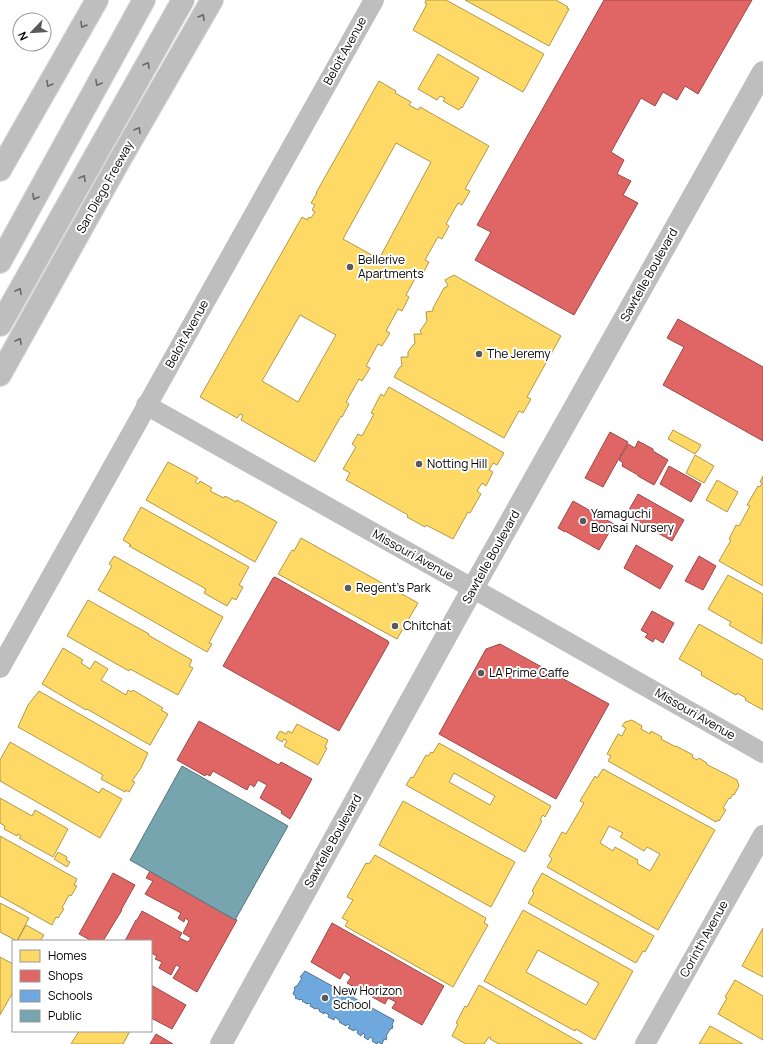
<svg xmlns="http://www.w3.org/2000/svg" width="763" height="1044" font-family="Manrope,sans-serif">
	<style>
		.homes { fill: #ffd966; stroke: #b29847; fill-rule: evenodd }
		.shops { fill: #e06666; stroke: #9d4747 }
		.schools { fill: #6fa8dc; stroke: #4e769a }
		.public { fill: #76a5af; stroke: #53747a }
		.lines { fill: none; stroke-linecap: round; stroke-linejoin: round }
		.motorway-casing { stroke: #dbdbdb; stroke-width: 24 }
		.minor { stroke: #bebebe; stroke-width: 20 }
		.tertiary { stroke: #bebebe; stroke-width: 22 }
		.motorway { stroke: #bebebe; stroke-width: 22 }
		.oneway { stroke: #686868 }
		.poi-dot { fill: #595959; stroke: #fff; stroke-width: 1.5 }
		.labels { text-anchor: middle; stroke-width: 4; stroke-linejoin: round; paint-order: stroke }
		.street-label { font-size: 12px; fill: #000; stroke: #fff }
		.poi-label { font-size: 12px; fill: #000; stroke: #fff; text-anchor: start }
	</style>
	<rect width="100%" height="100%" fill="#fff"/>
	<path class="homes" d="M426 0H446L544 54 523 92 413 30 427 4 425 3Z
		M465 0H556L568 7 567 8 569 9 549 46Z
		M438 54 479 78 462 108 461 107 459 110 443 101 445 98 440 96 437 100 418 89Z
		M379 81 396 91 395 93 411 102 409 105 418 110 420 107 489 146 465 189 470 191 462 205 458 203 446 224 449 226 442 239 438 237 425 260 429 262 422 275 418 273 406 295 409 297 402 311 398 309 386 331 390 333 382 346 378 344 366 366 370 368 362 381 359 379 346 402 349 404 342 417 341 416 315 462 241 420 243 415 240 414 237 418 200 397 302 217 307 220 309 217 311 218 315 212 312 210 315 205 311 203 317 193H316ZM396 143 431 162 379 259 343 239ZM300 315 336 335 298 402 262 381Z
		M454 275 561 336 527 397 531 399 523 413 519 411 504 438 394 377 400 367 402 366 401 357H408V352L413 345 415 344 414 334H422L420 331 427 321 426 312 433 311V308L444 288 448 286 445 280Z
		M389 387 504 453 497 465 493 463 489 470 493 472 486 486 482 483 477 491 481 494 470 513 468 512 453 539 426 525 425 527 407 517 408 515 346 480 350 473 343 469 356 447 352 444 358 434 362 436 374 414 371 413 381 394 384 396Z
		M673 430 701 445 697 452H696L695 454 668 439Z
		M695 455 714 466 704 483 686 473Z
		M168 462 198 478 195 482 198 484 200 481 212 488 210 491 224 498 225 496 236 502 237 500 277 522 255 562 146 500Z
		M763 476V586L719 561 731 540 729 539 736 525 739 526 750 506 747 505 758 486 760 487 762 483 760 482Z
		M717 480 738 492 727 512 706 500Z
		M141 507 249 567 239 585 243 587 236 600 232 598 227 606 204 593 206 589 129 546 131 545 123 540Z
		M301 538 418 603 397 639 278 574 292 550 294 551Z
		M114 556 223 617 209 643 212 644 207 652 98 590 112 566 109 564Z
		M728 575 763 594 762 644 729 625 731 622 708 609Z
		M88 600 149 634 148 635 192 660 189 666 193 668 178 695 130 669 129 671 67 636Z
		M699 624 763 660V710L745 700 746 698 737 693 736 695 701 675 702 672 679 659Z
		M63 648 83 660 81 663 90 669 95 661 108 669 101 680 126 695 128 690 132 692 133 690 163 708 161 710 168 714 150 745 87 709 86 710 42 684Z
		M39 691 148 753 141 768 132 781 135 782 129 792 126 790 125 792 101 779 103 775 18 727 28 705Z
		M632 720 642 726 641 729 650 734 651 731 662 737 661 739 676 747V746L693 755 692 757 697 760 699 758 707 763 706 764 737 780 739 786 734 795 733 794 730 799 729 798 723 808 726 810 719 821 717 820 716 822 608 761 611 756 607 754 618 734 622 736 626 728 622 726 625 722Z
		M297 724 328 740 325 747 327 748 318 765 284 746 287 741 284 739 282 742 276 738 280 731 286 734 288 731 292 733Z
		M10 742 99 793 102 788 122 799 100 838 0 781V760Z
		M439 743 551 806 545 817 543 815 540 820 542 821 525 852 406 785 411 777 413 778 426 755 428 756 431 752 433 753ZM454 773 495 796 490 805 449 782Z
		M603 769 715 830 658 930 547 867 552 859 549 856 562 832 566 834 584 803 580 801 595 776 597 778ZM609 826 623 833 620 837 644 851 647 847 660 854 650 871 638 864V863L637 862 638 860 615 847 613 851 600 843Z
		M0 798 32 816 35 810 68 829 53 857 19 838 21 836 18 834 17 836 4 829 5 826 0 823Z
		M403 801 515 862 491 907 379 845Z
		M0 836 77 879 74 885 77 886 71 896 69 895 62 908 64 909 58 918 56 917 52 925 0 896Z
		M58 852 67 857 66 860 70 862 67 867 54 859Z
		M375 855 486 918 484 923 488 925 453 987 345 926 348 921 342 918 353 900 347 897 366 863 369 864Z
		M542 873 654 936 645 952 643 951 636 963 528 903 534 893 532 891Z
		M0 903 29 918 17 941 0 932Z
		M523 910 633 971 595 1040 576 1029 575 1031 484 981ZM538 950 599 983 586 1005 526 972Z
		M26 925 44 935 40 941H17Z
		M763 928V977L742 966Z
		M0 957 13 964V992L0 1015Z
		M735 980 763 996V1040L718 1014 727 998 725 997Z
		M479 985 583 1044H499L490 1039 491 1038 489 1037 484 1044H466L452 1036 458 1024 456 1023 465 1006 467 1007Z
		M710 1026 743 1044H699Z
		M79 1031H130L123 1044H71Z"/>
	<path class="shops" d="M604 0H752L698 94 685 86 677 100 663 92 655 106 641 98 611 152 624 160 617 174 631 181 623 195 638 203 574 315 475 260 491 232 477 225Z
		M678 319 763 367V441L663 385 684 347 667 338Z
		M610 432 628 442 603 487 585 478Z
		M638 441 653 449V451L668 460 654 485 638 476V475L622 466 623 463 619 460 628 444 635 448Z
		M669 466 701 484 691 502 660 484Z
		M638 494 684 520 672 541 626 515Z
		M573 501 614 524 599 550 565 531V532L558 528Z
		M636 545 673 566 660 589 624 568Z
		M699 556 716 566 703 590 685 581Z
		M275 577 388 641 389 643 339 731 223 666 273 578Z
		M652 611 674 623 663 643 655 638 653 642 645 637 648 634 641 630Z
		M500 644 609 704 556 799 439 734 486 649Z
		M199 721 279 765 281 762 312 779 290 819 281 813 282 811 260 798 267 785 258 780 254 787 250 784 247 790 213 771 210 776 206 774 205 776 177 760Z
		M150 871 237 920 197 992 173 978 180 967 176 965 171 975 159 968 162 962 155 959 157 956 151 953V941H125L136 920H137L142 911 182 933 179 938 188 942 191 938 183 933 189 921 185 918 184 922 178 918 181 913 145 894 153 881 146 878Z
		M113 873 135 885 121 910H122L103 941H92L79 934Z
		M332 923 444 986 422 1025 392 1008 396 1002 388 998 385 1004 347 983 351 977 344 972 340 979 311 962Z
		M151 985 186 1005 172 1029 151 1018Z
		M156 1034 173 1044H150Z"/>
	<path class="schools" d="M305 971 394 1020 392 1025 393 1026 392 1029 391 1028 386 1036 387 1037 386 1040 384 1039 382 1044 378 1042 377 1044 372 1041 373 1039 370 1037 368 1040 364 1037 365 1035 363 1033 361 1036 357 1033 358 1031 355 1029 354 1031 348 1028 350 1026 347 1024 346 1026 339 1022 340 1021 335 1017 334 1020 328 1017 329 1015 324 1012V1014L319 1011 320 1010 316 1008 315 1009 310 1006 311 1004 308 1003 307 1004 302 1001 303 1000 301 999 300 1000 295 998 296 996 293 994 295 989 294 988 296 986H297L302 978 300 977Z"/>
	<path class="public" d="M182 766 288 826 235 920 130 860Z"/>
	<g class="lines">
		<g class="motorway-casing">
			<path id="motorway" d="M0 170 97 0
				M0 262 144 0
				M0 325 183 0
				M0 375 117 165 212 0"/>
		</g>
		<path class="minor" d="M146 405 504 606 763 753
			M0 668 374 0
			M645 1044 763 835"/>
		<path class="tertiary" d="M221 1044 459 613 763 72"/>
		<use href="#motorway" class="motorway"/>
	</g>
	<defs><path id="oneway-chevron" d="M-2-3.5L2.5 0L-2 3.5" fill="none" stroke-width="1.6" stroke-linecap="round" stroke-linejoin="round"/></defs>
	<g class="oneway">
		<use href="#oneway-chevron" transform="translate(202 17) rotate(-60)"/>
		<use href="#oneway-chevron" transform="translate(83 25) rotate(120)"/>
		<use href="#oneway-chevron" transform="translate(147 65) rotate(-61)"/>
		<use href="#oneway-chevron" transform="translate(98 83) rotate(119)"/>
		<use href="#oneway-chevron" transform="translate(49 84) rotate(120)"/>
		<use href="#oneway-chevron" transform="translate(138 130) rotate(-60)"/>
		<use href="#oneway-chevron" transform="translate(83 178) rotate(-61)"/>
		<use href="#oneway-chevron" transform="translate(35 197) rotate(119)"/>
		<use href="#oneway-chevron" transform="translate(19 291) rotate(-61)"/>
		<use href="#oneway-chevron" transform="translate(19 341) rotate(-61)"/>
	</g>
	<g class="poi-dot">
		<circle cx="350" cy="267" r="4"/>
		<circle cx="479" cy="354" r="4"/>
		<circle cx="419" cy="464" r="4"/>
		<circle cx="583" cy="521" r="4"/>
		<circle cx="348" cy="588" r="4"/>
		<circle cx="395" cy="626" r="4"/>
		<circle cx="481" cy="673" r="4"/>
		<circle cx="325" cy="998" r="4"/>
	</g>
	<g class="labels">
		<g class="street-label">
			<text transform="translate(345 51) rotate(-61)" y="4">Beloit Avenue</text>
			<text transform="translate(105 187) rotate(-61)" y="4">San Diego Freeway</text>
			<text transform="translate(649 275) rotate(-61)" y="4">Sawtelle Boulevard</text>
			<text transform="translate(187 334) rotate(-61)" y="4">Beloit Avenue</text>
			<text transform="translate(413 555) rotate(29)" y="4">Missouri Avenue</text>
			<text transform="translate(491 557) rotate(-61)" y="4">Sawtelle Boulevard</text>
			<text transform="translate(695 714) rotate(30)" y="4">Missouri Avenue</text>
			<text transform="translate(333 841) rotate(-61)" y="4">Sawtelle Boulevard</text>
			<text transform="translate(704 939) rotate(-61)" y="4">Corinth Avenue</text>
		</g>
		<g class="poi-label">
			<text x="358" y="264">Bellerive<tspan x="358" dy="14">Apartments</tspan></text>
			<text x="487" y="358">The Jeremy</text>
			<text x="427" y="468">Notting Hill</text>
			<text x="591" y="518">Yamaguchi<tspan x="591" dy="14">Bonsai Nursery</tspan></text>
			<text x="356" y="592">Regent's Park</text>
			<text x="403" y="630">Chitchat</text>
			<text x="489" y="677">LA Prime Caffe</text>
			<text x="333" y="995">New Horizon<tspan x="333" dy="14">School</tspan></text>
		</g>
	</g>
	<rect x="12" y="940" width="140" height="92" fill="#ffffff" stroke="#999999"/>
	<rect x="20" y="950" width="20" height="12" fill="#ffd966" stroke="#999999"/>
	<text x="48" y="960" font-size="12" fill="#000000">Homes</text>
	<rect x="20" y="970" width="20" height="12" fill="#e06666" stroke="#999999"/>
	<text x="48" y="980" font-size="12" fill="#000000">Shops</text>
	<rect x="20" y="990" width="20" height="12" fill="#6fa8dc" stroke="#999999"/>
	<text x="48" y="1000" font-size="12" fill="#000000">Schools</text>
	<rect x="20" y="1010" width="20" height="12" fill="#76a5af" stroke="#999999"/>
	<text x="48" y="1020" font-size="12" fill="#000000">Public</text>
	<g transform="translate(32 32) rotate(245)"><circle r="19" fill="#ffffff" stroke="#999999"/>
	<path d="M0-3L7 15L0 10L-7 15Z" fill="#595959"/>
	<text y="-6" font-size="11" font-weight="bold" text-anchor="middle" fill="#000000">N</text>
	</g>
</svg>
